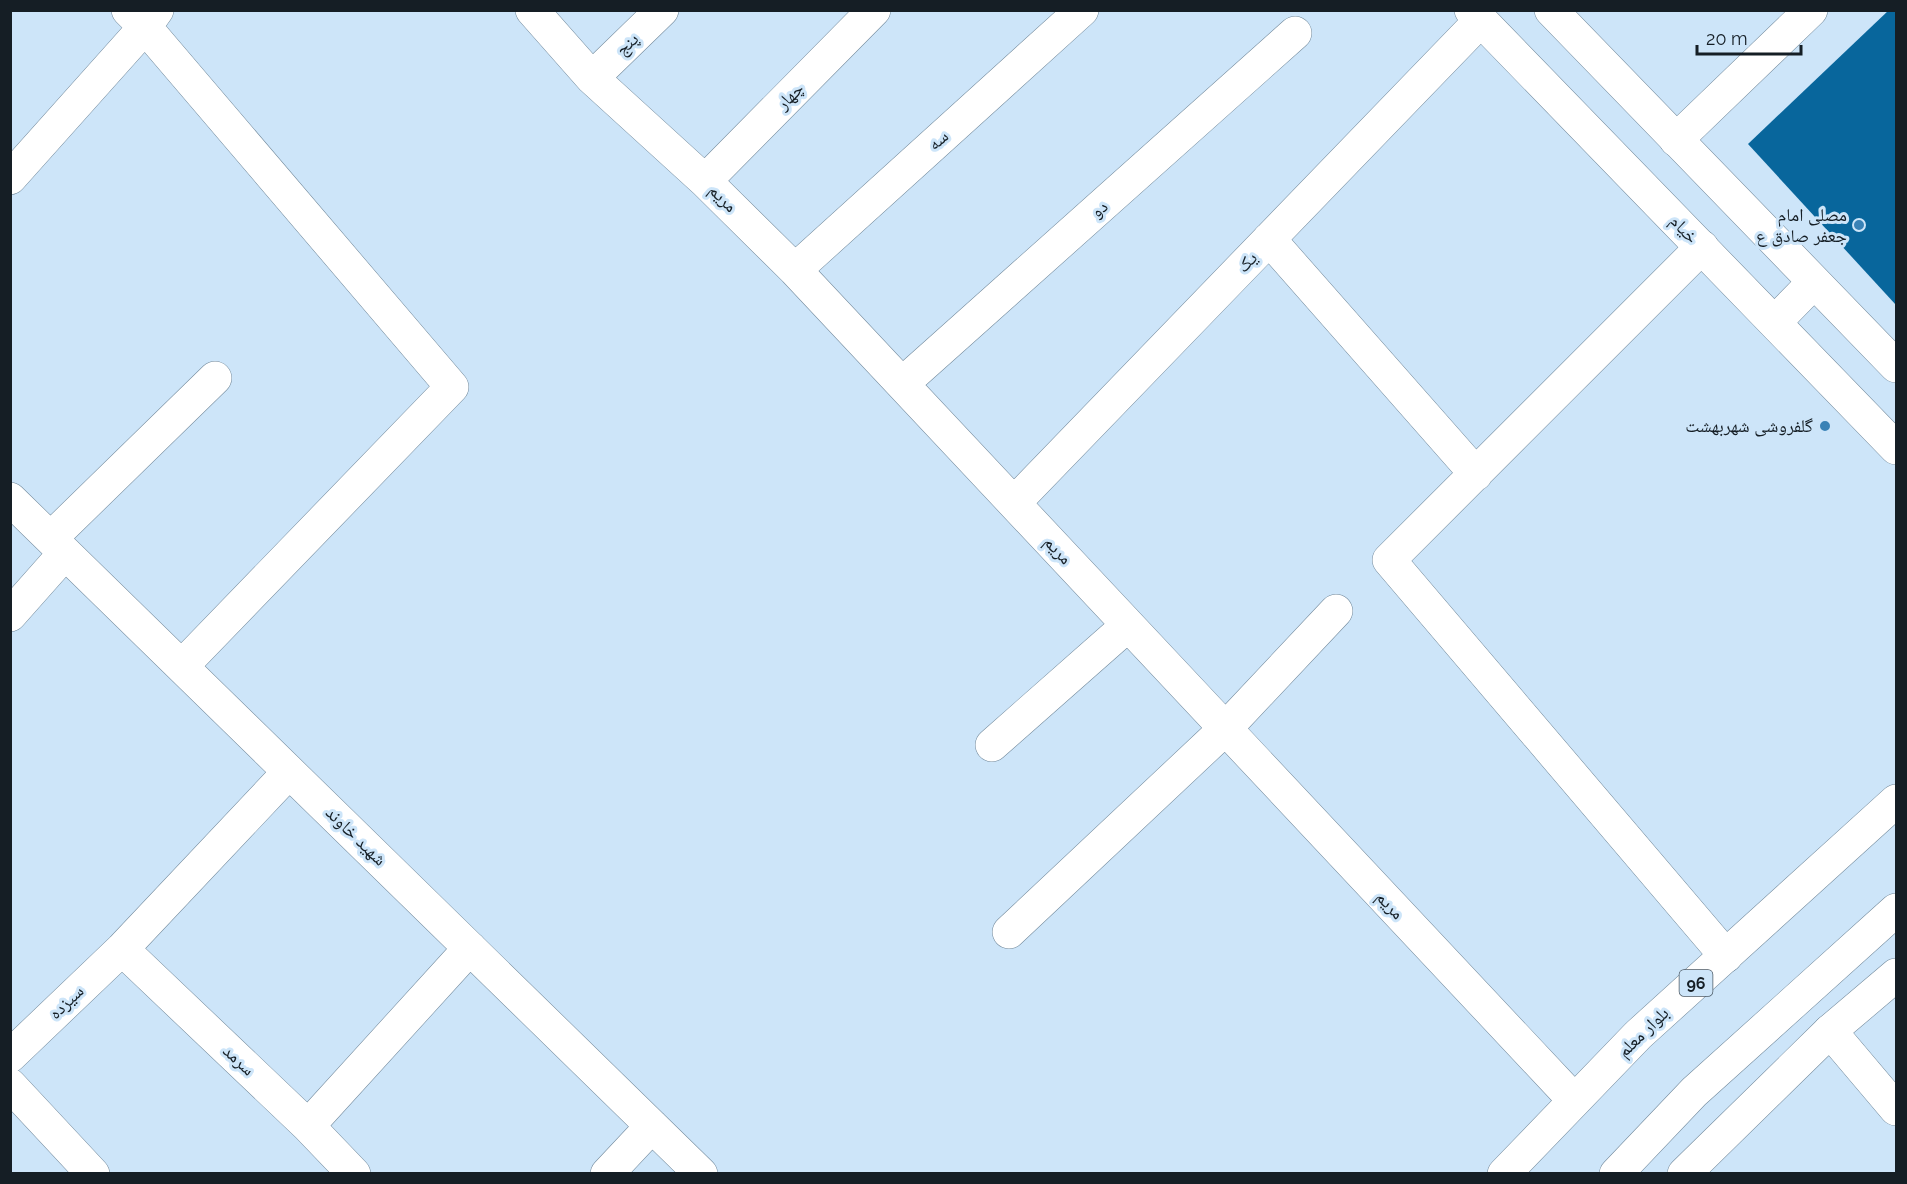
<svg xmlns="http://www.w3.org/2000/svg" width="1907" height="1184" font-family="Raleway,'Noto Naskh Arabic',sans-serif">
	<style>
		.building { fill: #08669c }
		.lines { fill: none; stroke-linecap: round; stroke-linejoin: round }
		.minor-casing { stroke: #72899b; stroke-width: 34 }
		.tertiary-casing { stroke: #72899b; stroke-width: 34 }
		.secondary-casing { stroke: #72899b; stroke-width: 34 }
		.trunk-casing { stroke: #72899b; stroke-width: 34 }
		.minor { stroke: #fff; stroke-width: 33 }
		.tertiary { stroke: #fff; stroke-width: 33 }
		.secondary { stroke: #fff; stroke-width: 33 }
		.trunk { stroke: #fff; stroke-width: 33 }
		.poi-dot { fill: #3982b6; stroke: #cde5f9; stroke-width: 2 }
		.labels { text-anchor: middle; stroke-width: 6; stroke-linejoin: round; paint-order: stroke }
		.shield { fill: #cde5f9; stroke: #4c5a65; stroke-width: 1.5 }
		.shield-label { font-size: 16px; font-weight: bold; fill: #151e25 }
		.street-label { font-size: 18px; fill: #151e25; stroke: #cde5f9 }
		.poi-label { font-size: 18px; fill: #151e25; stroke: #cde5f9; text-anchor: end }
	</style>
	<rect width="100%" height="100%" fill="#cde5f9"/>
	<path class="building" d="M1889 10H1896V305L1748 144Z"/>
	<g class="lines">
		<g class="minor-casing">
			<path id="minor" d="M128 10 145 27 452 387 182 666
				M532 10 592 78 705 181 795 270 1574 1100
				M592 78 662 10
				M1676 140 1811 10
				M10 178 145 27 157 10
				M705 181 874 10
				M1269 239 1476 474
				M1702 247 1389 560 1726 956
				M795 270 1082 10
				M902 384 1295 33
				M10 499 701 1174
				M1014 503 1481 20
				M51 538 215 378
				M10 615 65 553
				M992 745 1128 625
				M1009 932 1225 729 1336 611
				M122 949 308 1126 354 1174
				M1830 1031 1896 1109
				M10 1056 122 949 289 772
				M10 1085 93 1174
				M308 1126 470 948
				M607 1174 652 1126"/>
		</g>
		<g class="tertiary-casing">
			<path id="tertiary" d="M1684 1174 1830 1031 1896 975"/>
		</g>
		<g class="secondary-casing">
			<path id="secondary" d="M1471 10 1896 448
				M1551 10 1896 366
				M1775 322 1814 282"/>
		</g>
		<g class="trunk-casing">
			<path id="trunk" d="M1504 1174 1638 1035 1896 801
				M1616 1174 1694 1092 1896 910"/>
		</g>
		<use href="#minor" class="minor"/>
		<use href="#tertiary" class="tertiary"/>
		<use href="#secondary" class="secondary"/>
		<use href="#trunk" class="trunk"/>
	</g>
	<g class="poi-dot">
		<circle cx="1859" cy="225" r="6"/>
		<circle cx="1825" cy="426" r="6"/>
	</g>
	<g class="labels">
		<rect class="shield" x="1679.5" y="970" width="33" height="26" rx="4.5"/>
		<g class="shield-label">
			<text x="1696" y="989">96</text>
		</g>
		<g class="street-label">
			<text transform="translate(627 44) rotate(-44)" y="6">پنج</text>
			<text transform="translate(790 96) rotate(-45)" y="6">چهار</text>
			<text transform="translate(938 140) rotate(-42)" y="6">سه</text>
			<text transform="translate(723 198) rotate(45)" y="6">مریم</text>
			<text transform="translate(1099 209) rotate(-42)" y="6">دو</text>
			<text transform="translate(1684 229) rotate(46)" y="6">خیام</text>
			<text transform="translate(1247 262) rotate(-46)" y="6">یک</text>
			<text transform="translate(1058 550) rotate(47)" y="6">مریم</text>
			<text transform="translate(356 836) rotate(44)" y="6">شهید خاوند</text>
			<text transform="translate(1390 905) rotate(47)" y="6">مریم</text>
			<text transform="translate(66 1002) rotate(-44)" y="6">سیزده</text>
			<text transform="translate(1643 1032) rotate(-44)" y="6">بلوار معلم</text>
			<text transform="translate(239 1060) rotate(43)" y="6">سرمد</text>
		</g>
		<g class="poi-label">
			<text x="1847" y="221">مصلی امام<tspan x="1847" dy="21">جعفر صادق ع</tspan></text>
			<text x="1813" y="432">گلفروشی شهربهشت</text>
		</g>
	</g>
	<rect width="1907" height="1184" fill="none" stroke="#151e25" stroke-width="24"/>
	<path d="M1697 45v9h104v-9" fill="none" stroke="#151e25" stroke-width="3"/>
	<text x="1706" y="45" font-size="18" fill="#151e25" stroke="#cde5f9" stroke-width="4.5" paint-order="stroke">20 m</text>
</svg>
